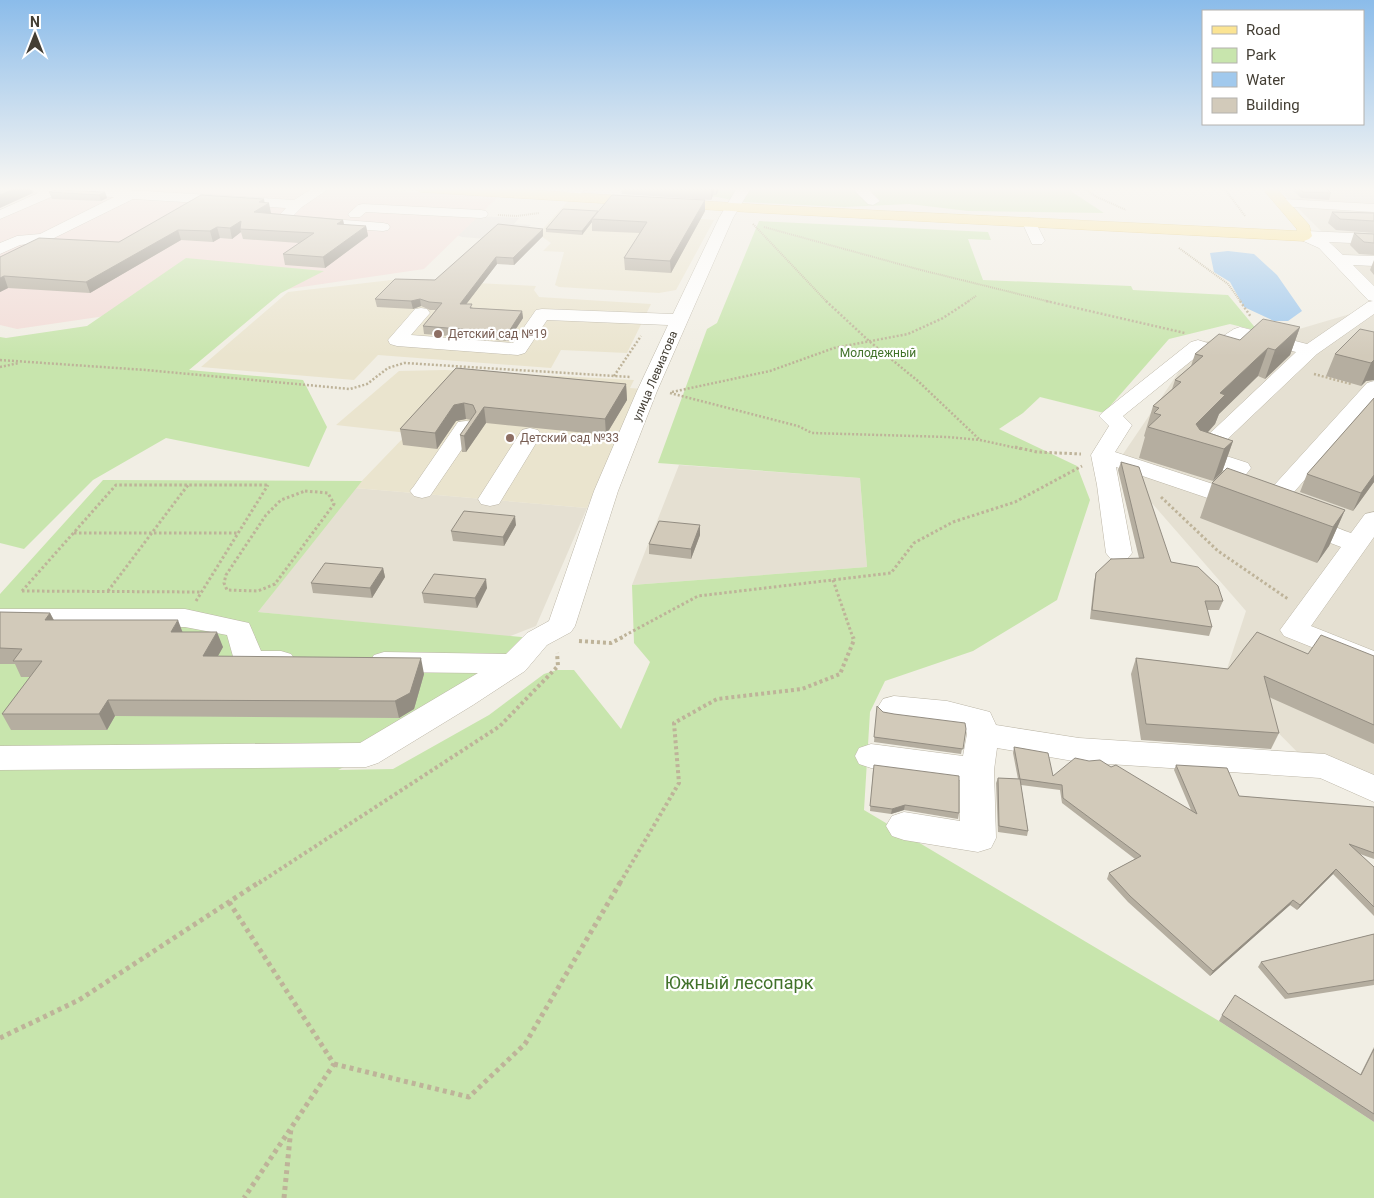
<svg xmlns="http://www.w3.org/2000/svg" width="1374" height="1198" font-family="Roboto,sans-serif">
	<style>
		.residential { fill: #e5e0d2 }
		.industrial { fill: #e3dfd9 }
		.education { fill: #eae4ce }
		.medical { fill: #f2dcd7 }
		.green { fill: #c8e5ad }
		.water { fill: #a1c9ed }
		.lines { fill: none; stroke-linecap: round; stroke-linejoin: round }
		.minor-casing { stroke: #bcb6a7; stroke-width: 1 }
		.major-casing { stroke: #dfc264; stroke-width: 1 }
		.path-far4 { stroke: #beb399; stroke-width: 2; stroke-dasharray: 1 1; stroke-linecap: butt }
		.path-far3 { stroke: #beb399; stroke-width: 2.5; stroke-dasharray: 2 2; stroke-linecap: butt }
		.path-far2 { stroke: #beb399; stroke-width: 3; stroke-dasharray: 2.5 2.5; stroke-linecap: butt }
		.path-far1 { stroke: #beb399; stroke-width: 4; stroke-dasharray: 3 3; stroke-linecap: butt }
		.path { stroke: #beb399; stroke-width: 5; stroke-dasharray: 4 4; stroke-linecap: butt }
		.minor { fill: #fff; fill-rule: evenodd }
		.major { fill: #fbe493; fill-rule: evenodd }
		.wall { fill: #b5aea0 }
		.shaded-wall { fill: #938d82 }
		.building { fill: #d2caba; stroke: #938d82 }
		.education-dot { fill: #8d6e63; stroke: #fff; stroke-width: 2 }
		.labels { text-anchor: middle; stroke-width: 4.5; stroke-linejoin: round; paint-order: stroke }
		.far-education-label { font-size: 12px; fill: #785e54; stroke: #fff; text-anchor: start }
		.far-park-label { font-size: 12px; fill: #41722a; stroke: #fff }
		.far-street-label { font-size: 12px; fill: #433e34; stroke: #fff }
		.near-park-label { font-size: 18px; fill: #41722a; stroke: #fff }
	</style>
	<rect width="100%" height="100%" fill="#f1eee4"/>
	<path class="residential" d="M1278 188H1374V293L1326 236Z
		M1374 307V797L1315 770 1224 678 1246 611 1117 463 1199 342 1289 332Z
		M679 465 860 478 867 567 632 585Z
		M355 488 587 508 536 626 508 637 258 612Z"/>
	<path class="industrial" d="M1334 188H1374V206L1351 205Z
		M473 216 519 218 514 224 531 225 510 241 462 237 454 234Z"/>
	<path class="education" d="M568 201 604 203 611 208 678 217 714 220 676 290 659 293 559 287 555 285 564 252 543 251 551 243 538 234Z
		M400 279 536 286 534 290 539 297 651 304 627 353 561 350 551 368 378 355 354 380 201 367 288 292Z
		M445 370 634 380 630 388 642 389 615 444 587 508 355 488 408 433 336 425 399 371Z"/>
	<path class="medical" d="M67 188H335L499 196 424 269 17 329 0 325V219Z"/>
	<path class="green" d="M625 188H1066L1104 213 968 211 909 204 844 207 742 202 717 197 623 191Z
		M759 221 988 232 991 240 968 239 983 280 1131 286 1133 290 1228 295 1258 331 1230 324 1169 339 1104 413 1040 397 1023 413 999 429 1077 466 1090 500 1057 600 973 651 885 681 870 712 864 810 1219 1021 1374 1122V1198H0V594L103 480 362 481 258 612 553 640 489 693 338 770 393 769 489 715 544 674 557 670H574L621 729 650 662 634 643 632 585 867 567 860 478 658 463 707 329 717 323Z
		M186 258 324 271 281 293 189 370 303 380 327 427 309 467 166 438 93 480 24 549 0 543V337L6 338 87 326Z"/>
	<path class="water" d="M1228 251 1254 254 1277 275 1302 311 1288 321H1274L1244 307 1230 282 1214 272 1210 253Z"/>
	<g class="lines">
		<g class="minor-casing">
			<path id="minor" d="M33 188H93L294 200 313 188H330L302 207 293 216 383 223 388 224 390 227 388 230 383 231 282 224 277 223 275 220 286 208 133 199 48 241 20 245 0 254V243L17 236 40 234 114 197 58 194 0 219V210L38 193 34 192Z
				M571 188H586L576 199 571 200 564 196Z
				M737 188H751L733 218 657 391 618 491 575 626 571 632 547 645 525 671 473 705 378 763 366 767 0 770V746L360 743 478 673 384 672 374 669 369 662 374 655 384 652 506 654 527 633 549 621 594 491 637 391 668 325 547 320 525 353 518 355 397 346 390 344 388 340 415 309 421 308 427 309 430 313 411 335 513 343 536 310 542 309 673 314 719 218Z
				M852 188H867L880 201 873 205 868 204Z
				M1283 199 1374 204V212L1278 206 1276 203Z
				M363 204 481 210 486 211 488 214 486 217 481 218 366 212 360 217H350L348 214 358 205Z
				M1029 218 1034 219 1045 241 1042 244H1032L1022 222 1024 219Z
				M1306 231 1374 234V244L1329 242 1343 255 1374 256V266L1353 265 1374 286V314L1317 354 1214 452 1248 463 1251 468 1233 491 1255 498 1258 503 1367 383 1374 381V400L1274 515 1265 517 1256 515 1253 510 1254 508 1246 510 1237 508 1116 467 1132 553 1128 558 1119 561 1110 558 1106 553 1097 485 1091 455 1109 426 1099 416 1103 412 1191 342 1198 340 1211 344 1234 329 1240 327 1307 344 1368 302 1373 301 1368 300 1319 248 1299 239 1296 236 1299 233ZM1243 339 1296 352 1188 454 1191 459 1225 471 1213 484 1115 452 1132 425 1123 416 1201 353C1222 358 1226 350 1243 339Z
				M466 421 474 422 477 427 430 496 422 498 414 496 410 491 414 486 458 422Z
				M530 428 538 430 541 435 502 499 499 504 490 506 481 504 478 499 522 430Z
				M1374 512V537L1311 626 1374 651V672L1284 636 1280 630 1341 547 1291 528 1288 523 1291 518C1310 513 1333 527 1351 533L1365 514Z
				M0 609H185L249 623 261 651H281L291 654 296 661 291 668C275 672 255 671 239 667L234 660 227 635 185 627H0Z
				M894 696 947 701 990 712 996 725 1079 738 1325 754 1374 775V802L1320 778 1079 762 997 748 994 770 996 838 991 848 978 852 904 840 892 836 886 826 892 816 904 812 960 821V780L871 768 859 764 855 756 859 748 871 744 963 756 967 734 965 727C938 721 910 722 883 715L878 707 883 699Z"/>
		</g>
		<g class="major-casing">
			<path id="major" d="M414 188H499L764 205 1297 231V229L1262 188H1276L1309 225 1312 236 1309 239 1304 241 764 213 421 192Z"/>
		</g>
		<path class="path-far4" d="M1083 188 1097 197 1126 210
			M1224 188 1245 216
			M498 215 517 216 539 213
			M753 224 827 302
			M764 227 921 270 1051 302
			M1179 248 1228 284 1241 302
			M967 302 976 296"/>
		<path class="path-far3" d="M826 301 869 341 918 381 980 440
			M1046 301 1185 333
			M1240 301 1251 317
			M0 360 146 370 350 389 367 384 388 368 404 363 631 377
			M0 367 19 363
			M1314 374 1351 384
			M614 376 641 336
			M672 392 770 371 834 348 908 334 943 318 969 301
			M670 393 798 426 812 433 948 437 980 440 1021 449"/>
		<path class="path-far2" d="M1015 447 1037 452 1081 454
			M305 491 328 493 334 504 275 584 258 591 227 590 224 583 226 575 266 515 281 500Z
			M1161 497 1218 551 1288 599
			M74 533H238
			M833 580 853 638
			M22 591 116 485H268
			M22 591 201 592
			M108 591 188 485
			M196 601 268 485
			M620 638 698 596 891 573 914 543 953 522 1015 502 1082 466"/>
		<path class="path-far1" d="M579 641 611 643 623 637
			M259 883 500 726 558 666 557 653
			M620 883 679 783 674 723 717 699 802 689 840 674 854 640 853 637"/>
		<path class="path" d="M229 902 334 1064 244 1198
			M0 1038 79 1000 261 881
			M334 1064 469 1097 525 1044 621 881
			M284 1198 291 1128"/>
		<use href="#minor" class="minor"/>
		<use href="#major" class="major"/>
	</g>
	<path class="wall" d="M621 188H720L716 195H713L711 200 622 194Z
		M1291 188H1326L1331 193 1329 200 1301 198Z
		M49 192H105L107 198 101 201 52 199Z
		M265 202 271 213 270 214 343 220 344 225 366 226 368 236 325 268 285 265 283 254 299 243 243 239 241 232 232 239 220 238 213 242 181 240 90 293 8 288 0 292V257L119 242Z
		M598 211H705L671 273 625 270 624 258 640 233 592 231V222L582 235 546 232V229Z
		M1332 212 1374 213V233L1336 230 1328 223Z
		M1354 233 1374 234V255L1359 254 1350 245Z
		M543 236 514 265 497 264 466 304 473 308 522 311 523 318 508 341 424 334 423 326 436 310H430L421 306 413 309 377 307 375 299 435 280Z
		M1374 260V275L1370 270Z
		M1300 327 1290 355 1265 379 1258 376 1219 414 1215 424 1208 432 1233 441 1222 472 1213 481 1139 458 1145 437 1144 436 1153 406 1172 389 1175 380 1191 366 1195 354 1240 340Z
		M1374 332V380L1366 381 1361 386 1326 376 1335 354Z
		M456 368 626 384 627 400 606 435 486 423 466 452H462L460 435 471 420 466 419 456 421 437 449 403 445 400 429Z
		M1374 398V482L1353 511 1300 492 1307 474Z
		M1121 462 1171 562 1223 601 1219 610H1207L1212 627 1209 636 1090 619 1094 582 1096 573 1139 558 1118 470Z
		M1212 483 1345 510 1329 546 1317 563 1200 518Z
		M516 525 504 546 453 541 451 531Z
		M700 525V535L691 559 649 554V544Z
		M383 568 385 577 372 598 313 593 311 583Z
		M487 588 477 608 424 603 422 593Z
		M0 612 50 613 54 620 182 632 223 647 218 656 424 674 414 709 399 718 115 716 107 730H11L2 714 30 677H21L15 664H0Z
		M1308 654 1374 656V744L1269 697 1279 733 1271 749 1141 740 1131 674 1136 658 1228 669Z
		M877 706 883 712 966 729 961 754 874 742Z
		M1014 747 1053 776 1111 767 1191 810 1174 770 1176 765 1239 796 1374 807V859L1360 854 1374 867V916L1333 874 1297 910 1290 905 1210 976 1128 902 1107 879 1109 873 1135 859 1062 803 1060 790 1021 785 1028 831 1027 836 998 832 996 783 998 778 1018 779 1013 753Z
		M873 770 959 813 958 819 904 810 891 814 870 811Z
		M1374 934V985L1285 999 1258 967 1261 962Z
		M1222 1015 1360 1075 1374 1047V1122L1219 1021Z"/>
	<path class="shaded-wall" d="M15 188H31L33 193 0 208V195Z
		M711 188H714L713 195 711 200Z
		M716 188H720L716 195Z
		M105 192 107 198 101 201 99 195Z
		M264 199 265 205 269 203 271 213 257 222 254 212 259 202Z
		M705 200V211L671 273 670 261Z
		M598 211 592 219V222L582 235V231Z
		M343 220 345 230 337 224Z
		M241 221 240 229 241 232 232 239 230 228Z
		M366 226 368 236 325 268 323 257Z
		M217 227 220 238 213 242 210 231Z
		M543 229V236L514 265 513 258Z
		M178 230 181 240 90 293 86 282Z
		M496 257 497 264 461 311 460 304Z
		M4 276 8 288 0 292V278Z
		M420 299 421 306 413 309 411 301Z
		M522 311 523 318 508 341V333Z
		M1300 327 1290 355 1265 379 1275 350Z
		M1268 348 1258 376 1219 414 1215 424 1199 442 1196 424 1220 393Z
		M1374 360V380L1366 381 1361 386 1371 363Z
		M626 384 627 400 606 435 605 419Z
		M464 403 466 419 456 421 437 449 435 433 454 405Z
		M484 407 486 423 466 452 464 436Z
		M1233 441 1222 472 1213 481 1224 449Z
		M1374 475V482L1353 511 1361 493Z
		M1345 510 1329 546 1317 563 1333 527Z
		M515 516 516 525 504 546 503 537Z
		M700 525V535L691 559V549Z
		M383 568 385 577 372 598 370 588Z
		M486 579 487 588 477 608 475 598Z
		M50 613 58 629 45 620Z
		M178 620 184 636 171 632Z
		M217 632 223 647 209 672 203 656Z
		M421 658 424 674 414 709 399 718 395 701Z
		M108 700 115 716 107 730 99 714Z
		M905 805 904 810 891 814 892 809Z
		M1336 869 1333 874 1297 910 1300 905Z
		M1293 900 1290 905 1210 976 1213 971Z"/>
	<path class="building" d="M0 188H15L0 195Z
		M1299 188H1326L1331 193 1303 192Z
		M56 190 105 192 99 195 49 192Z
		M201 195 264 199 259 202 269 203 254 212 343 220 337 224 366 226 323 257 283 254 314 233 240 229 241 221 230 228 217 227 210 231 178 230 86 282 4 276 0 278V257L39 238 119 242Z
		M612 195 705 200 670 261 624 258 647 222 592 219Z
		M563 209 598 211 582 231 546 229Z
		M1332 212 1374 213V221L1340 219Z
		M498 224 543 229 513 258 496 257 460 304H472L470 308 522 311 508 333 423 326 442 303 429 302 420 299 411 301 375 299 395 279 435 280Z
		M1354 233 1374 234V243L1364 242Z
		M1263 319 1300 327 1275 350 1268 348 1220 393 1225 395 1196 424 1200 430 1233 441 1224 449 1148 427 1161 415 1154 413 1159 408 1153 406 1181 382 1175 380 1203 356 1195 354 1219 334 1240 340Z
		M1360 329 1374 332V360L1371 363 1335 354Z
		M456 368 626 384 605 419 484 407 464 436 460 435 476 412 473 405 464 403 454 405 435 433 400 429Z
		M1374 398V475L1361 493 1307 474Z
		M1121 462 1139 467 1171 562 1198 567 1218 586 1223 601H1205L1212 627 1092 610 1096 573 1111 559 1144 558Z
		M1227 468 1345 510 1333 527 1212 483Z
		M464 511 515 516 503 537 451 531Z
		M659 521 700 525 691 549 649 544Z
		M325 563 383 568 370 588 311 583Z
		M434 574 486 579 475 598 422 593Z
		M0 612 50 613 45 620H178L171 632H217L203 656 421 658 410 693 395 701 108 700 99 714H2L42 661H13L22 649 0 648Z
		M1257 632 1308 654 1321 635 1374 656V725L1264 676 1279 733 1146 724 1136 658 1228 669Z
		M877 706 883 712 894 714 965 723 966 729 963 749 874 737Z
		M1014 747 1048 753 1053 776 1075 758 1089 761 1100 760 1111 767 1116 765 1197 814 1176 765 1227 768 1239 796 1374 807V853L1349 844 1374 867V907L1336 869 1300 905 1293 900 1213 971 1130 896 1109 873 1141 856 1063 798 1062 785 1020 779Z
		M874 765 959 776V813L905 805 892 809 870 806Z
		M998 778 1020 779 1028 831 999 826Z
		M1374 934V980L1288 994 1261 962Z
		M1235 995 1361 1075 1374 1049V1114L1222 1015Z"/>
	<linearGradient id="sky" x2="0" y2="1"><stop stop-color="#8bbcea"/><stop offset="0.53" stop-color="#f9f7f3"/><stop offset="1" stop-color="#f9f7f3" stop-opacity="0"/></linearGradient>
	<rect width="1374" height="356" fill="url(#sky)"/>
	<g class="education-dot">
		<circle cx="438" cy="334" r="5"/>
		<circle cx="510" cy="438" r="5"/>
	</g>
	<g class="labels">
		<g class="far-education-label">
			<text x="448" y="338">Детский сад №19</text>
			<text x="520" y="442">Детский сад №33</text>
		</g>
		<g class="far-park-label">
			<text x="878" y="357">Молодежный</text>
		</g>
		<g class="far-street-label">
			<text transform="translate(655 376) rotate(-67)" y="4">улица Левиатова</text>
		</g>
		<g class="near-park-label">
			<text x="739" y="989">Южный лесопарк</text>
		</g>
	</g>
	<rect x="1202" y="10" width="162" height="115" fill="#ffffff" stroke="#b4b2ae"/>
	<rect x="1212" y="26" width="25" height="8" fill="#fbe493" stroke="#b4b2ae"/>
	<text x="1246" y="35" font-size="15" fill="#433e34">Road</text>
	<rect x="1212" y="48" width="25" height="15" fill="#c8e5ad" stroke="#b4b2ae"/>
	<text x="1246" y="60" font-size="15" fill="#433e34">Park</text>
	<rect x="1212" y="72" width="25" height="15" fill="#a1c9ed" stroke="#b4b2ae"/>
	<text x="1246" y="85" font-size="15" fill="#433e34">Water</text>
	<rect x="1212" y="98" width="25" height="15" fill="#d2caba" stroke="#b4b2ae"/>
	<text x="1246" y="110" font-size="15" fill="#433e34">Building</text>
	<g transform="translate(35 35)" stroke="#ffffff" stroke-width="4" paint-order="stroke">
	<path d="M0-4L9 19L0 12L-9 19Z" fill="#433e34"/>
	<text y="-8" font-size="14" font-weight="bold" text-anchor="middle" fill="#433e34">N</text>
	</g>
</svg>
